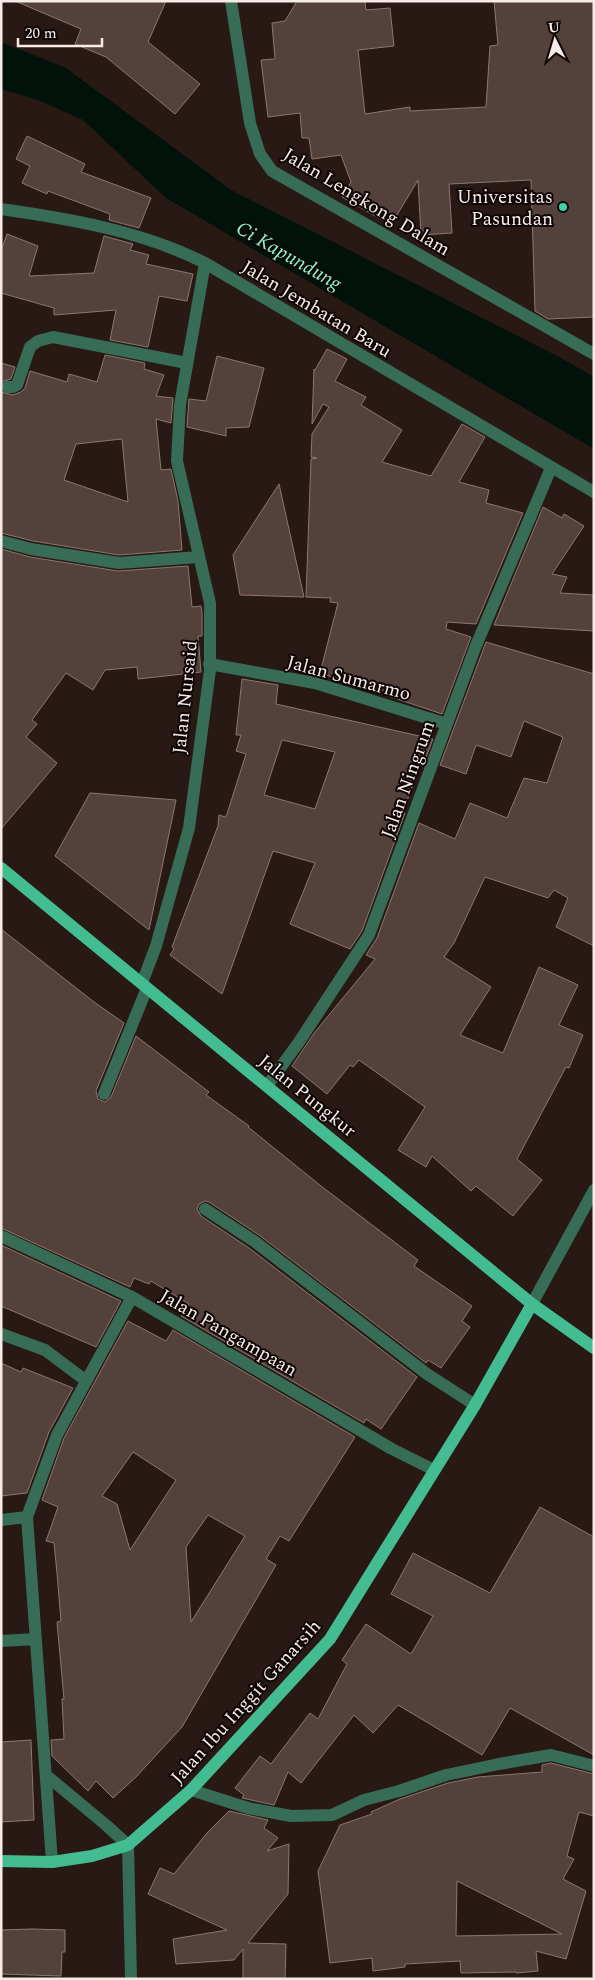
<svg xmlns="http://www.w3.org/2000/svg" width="595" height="1980" font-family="Spectral,serif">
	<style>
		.water { fill: #00120a }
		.building { fill: #54413b; stroke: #8c7771; fill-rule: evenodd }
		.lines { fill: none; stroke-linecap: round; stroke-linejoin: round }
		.minor { stroke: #376c57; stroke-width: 12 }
		.major { stroke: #42bc90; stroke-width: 12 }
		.poi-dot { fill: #40d4a2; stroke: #0d0605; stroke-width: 2 }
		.labels { text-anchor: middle; stroke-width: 4; stroke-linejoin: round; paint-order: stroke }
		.poi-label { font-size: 19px; fill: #f7ebe7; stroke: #0d0605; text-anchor: end }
		.street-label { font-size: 19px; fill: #f7ebe7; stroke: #0d0605 }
		.water-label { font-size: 20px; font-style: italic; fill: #8af6ca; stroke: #0d0605 }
	</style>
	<rect width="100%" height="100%" fill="#291914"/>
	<path class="water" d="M1 42 66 68 231 190 559 357 594 377V449L166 198 83 120 38 100 1 89Z"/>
	<path class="building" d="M15 1H166L148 42 200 84 175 114 106 57 75 44 81 29Z
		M297 1H365L366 10 390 8 394 46 358 50 365 114 410 107V111L486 107 490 46 498 45 494 1H594V317L548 319 535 311 531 180 449 184 452 233 421 235 418 180 391 225 342 197 351 182 341 155 312 159 309 138H302L300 113 268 117 261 60 275 59 272 23 285 21Z
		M27 136 85 164 81 172 151 198 139 228 109 220 110 214 48 191 47 194 22 183 30 166 16 159Z
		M7 234 38 246 29 276 94 273 104 236 133 244 130 250 149 255 146 264 193 274 187 301 159 296 148 347 110 340 116 310 54 315V308L1 293V251Z
		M327 349 347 359 335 381 366 397 361 405 402 430 382 462 431 476 462 424 485 437 459 482 489 490 486 503 523 513 476 624 447 622 446 629 471 637 442 714 320 673 338 603 330 602 331 598 306 597 311 459 317 458 311 457 312 434 329 407 323 404 312 424 314 369 315 370Z
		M105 355 145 363 144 369 164 375 156 396 173 398 171 423 156 419 161 470 171 469 178 501 182 550 119 555 33 541 1 533V392L13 395 21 392 25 388 30 371 67 382 69 374 97 382ZM122 439 128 502 64 480 76 444Z
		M217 356 264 368 249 427 226 428V436L187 427 189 399 206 401Z
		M1 363 15 367 11 379 1 382Z
		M279 484 304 597 240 595 233 555Z
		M543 507 562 518 564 514 584 526 552 574 567 577 560 593 594 595V631L494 625Z
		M1 549 30 557 118 571 188 566 192 607 201 606 202 612V636H198L201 672 138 679 137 667 105 670 93 690 66 673 32 720 37 724 26 737 57 763 1 829Z
		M486 642 594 674V946L556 927 568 898 554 890 548 898 485 877 454 943 444 957 491 987 460 1035 503 1053 539 967 578 985 559 1025 583 1035 569 1068 566 1067 517 1159 542 1180 513 1216 476 1186 471 1191 432 1156 426 1167 398 1150 425 1107 359 1060 353 1067 350 1065 327 1094 292 1066 315 1032 375 959 366 955 377 938 419 823 455 839 470 803 507 818 524 778 547 783 563 737 524 721 511 757 476 745 466 774 440 765Z
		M242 679 278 685 276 704 433 739 425 760 422 759 403 812 405 813 362 931 350 949 290 924 315 863 273 851 222 994 170 955 174 949 172 947 218 826 219 815 225 817 227 814 246 754 236 751 241 735H236ZM282 740 335 752 315 809 264 795Z
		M90 793 176 800 149 930 55 856Z
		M1 929 94 1002 124 1023 96 1091 98 1099 105 1102 111 1097 136 1036 209 1092 206 1095 249 1126 248 1127 321 1186 418 1260 414 1266 472 1306 462 1321 470 1327 441 1368 428 1360 426 1363 259 1235 209 1202 205 1201 199 1204 197 1209 201 1216 249 1248 417 1377 381 1429 366 1419 364 1423 181 1316 189 1304 151 1281 149 1284 134 1278 130 1287 1 1228Z
		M1 1245 121 1301 96 1347 1 1306Z
		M128 1321 166 1341 173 1330 355 1437 289 1541 280 1536 266 1559 276 1565 182 1727 136 1777 113 1798 96 1781 88 1791 52 1756 51 1740 64 1739 62 1699H64L57 1622 61 1621 57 1573 54 1543 46 1541 58 1507 42 1500 64 1438ZM133 1452 176 1480 130 1550 117 1504 102 1496ZM208 1515 245 1536 191 1622 186 1547Z
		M1 1363 21 1372 23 1368 73 1388 49 1432 27 1493 1 1496Z
		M540 1507 594 1537V1755L510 1708 482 1755 398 1705 373 1733 354 1715 301 1783 288 1772 274 1805 242 1798 244 1795 235 1788 260 1756 271 1764 310 1713 318 1719 347 1664 342 1660 366 1624 411 1654 433 1616 391 1594 413 1553 490 1593Z
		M31 1740 34 1820 1 1822V1742Z
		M551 1763 594 1774V1816L579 1812 567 1856 574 1859 563 1879 586 1891 566 1959 536 1951 538 1971 516 1973V1972L461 1973 460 1961 405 1964V1967L373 1971 372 1958 330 1963 318 1871 340 1825 372 1814 371 1812 400 1799 448 1783 478 1777 542 1772V1765ZM457 1881 562 1934 456 1936Z
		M229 1811 268 1820 264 1828 278 1838 267 1851 289 1844 288 1894 248 1943 286 1944 285 1979H243V1949L234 1960 176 1964 173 1939 227 1930 148 1894 160 1868 174 1874 207 1833Z
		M33 1929 65 1930V1952H62L61 1976 1 1974V1930Z"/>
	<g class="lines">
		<path class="minor" d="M231 1 250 123 260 154 272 171 594 354
			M1 209C71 219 142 231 205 263L594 492
			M7 387H13L17 385 30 347 38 341 53 337 187 363
			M1 541 31 549 119 563 199 557
			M209 664 315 683 447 724
			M142 983 156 946 189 828 210 670V603L177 461 180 405 205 263
			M267 1086 299 1042 369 935 475 648 551 468
			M104 1094 147 988
			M205 1209 254 1241 427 1374 475 1405
			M1 1236 132 1297 392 1449 434 1470
			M532 1304 594 1190
			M1 1334 45 1350 85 1380
			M1 1520 27 1517
			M1 1641 36 1639
			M47 1776 106 1825 128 1845 131 1979
			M191 1790 248 1808 291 1816 332 1815 364 1800 399 1791 446 1775 499 1764 551 1755 594 1766
			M52 1862 27 1517 57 1435 132 1297"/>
		<path class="major" d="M1 868 532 1304 594 1348
			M1 1861 52 1862 92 1856 128 1845 191 1790 330 1639 475 1405 532 1304"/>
	</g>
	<circle class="poi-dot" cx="563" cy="207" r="5"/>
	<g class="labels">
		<g class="poi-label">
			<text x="553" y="203">Universitas<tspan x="553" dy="22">Pasundan</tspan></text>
		</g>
		<g class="street-label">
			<text transform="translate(367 201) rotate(31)" y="7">Jalan Lengkong Dalam</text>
			<text transform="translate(317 308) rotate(31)" y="7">Jalan Jembatan Baru</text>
			<text transform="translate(349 677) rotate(15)" y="7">Jalan Sumarmo</text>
			<text transform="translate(184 697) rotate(-84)" y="7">Jalan Nursaid</text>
			<text transform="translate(407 779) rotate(-70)" y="7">Jalan Ningrum</text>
			<text transform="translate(308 1095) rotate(39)" y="7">Jalan Pungkur</text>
			<text transform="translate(229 1332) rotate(30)" y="7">Jalan Pangampaan</text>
			<text transform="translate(245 1701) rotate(-48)" y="7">Jalan Ibu Inggit Ganarsih</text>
		</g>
		<g class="water-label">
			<text transform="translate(289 255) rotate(30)" y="7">Ci Kapundung</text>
		</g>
	</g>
	<rect width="595" height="1980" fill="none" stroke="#f7ebe7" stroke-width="5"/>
	<g transform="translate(555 40) rotate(355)" stroke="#0d0605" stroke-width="4" paint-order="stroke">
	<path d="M0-4L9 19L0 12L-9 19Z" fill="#f7ebe7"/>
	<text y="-8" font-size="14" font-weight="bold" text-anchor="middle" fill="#f7ebe7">U</text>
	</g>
	<path d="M18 38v8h84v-8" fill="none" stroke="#f7ebe7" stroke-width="2.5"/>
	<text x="25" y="38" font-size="15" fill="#f7ebe7" stroke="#0d0605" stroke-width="4" paint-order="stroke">20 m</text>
</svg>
